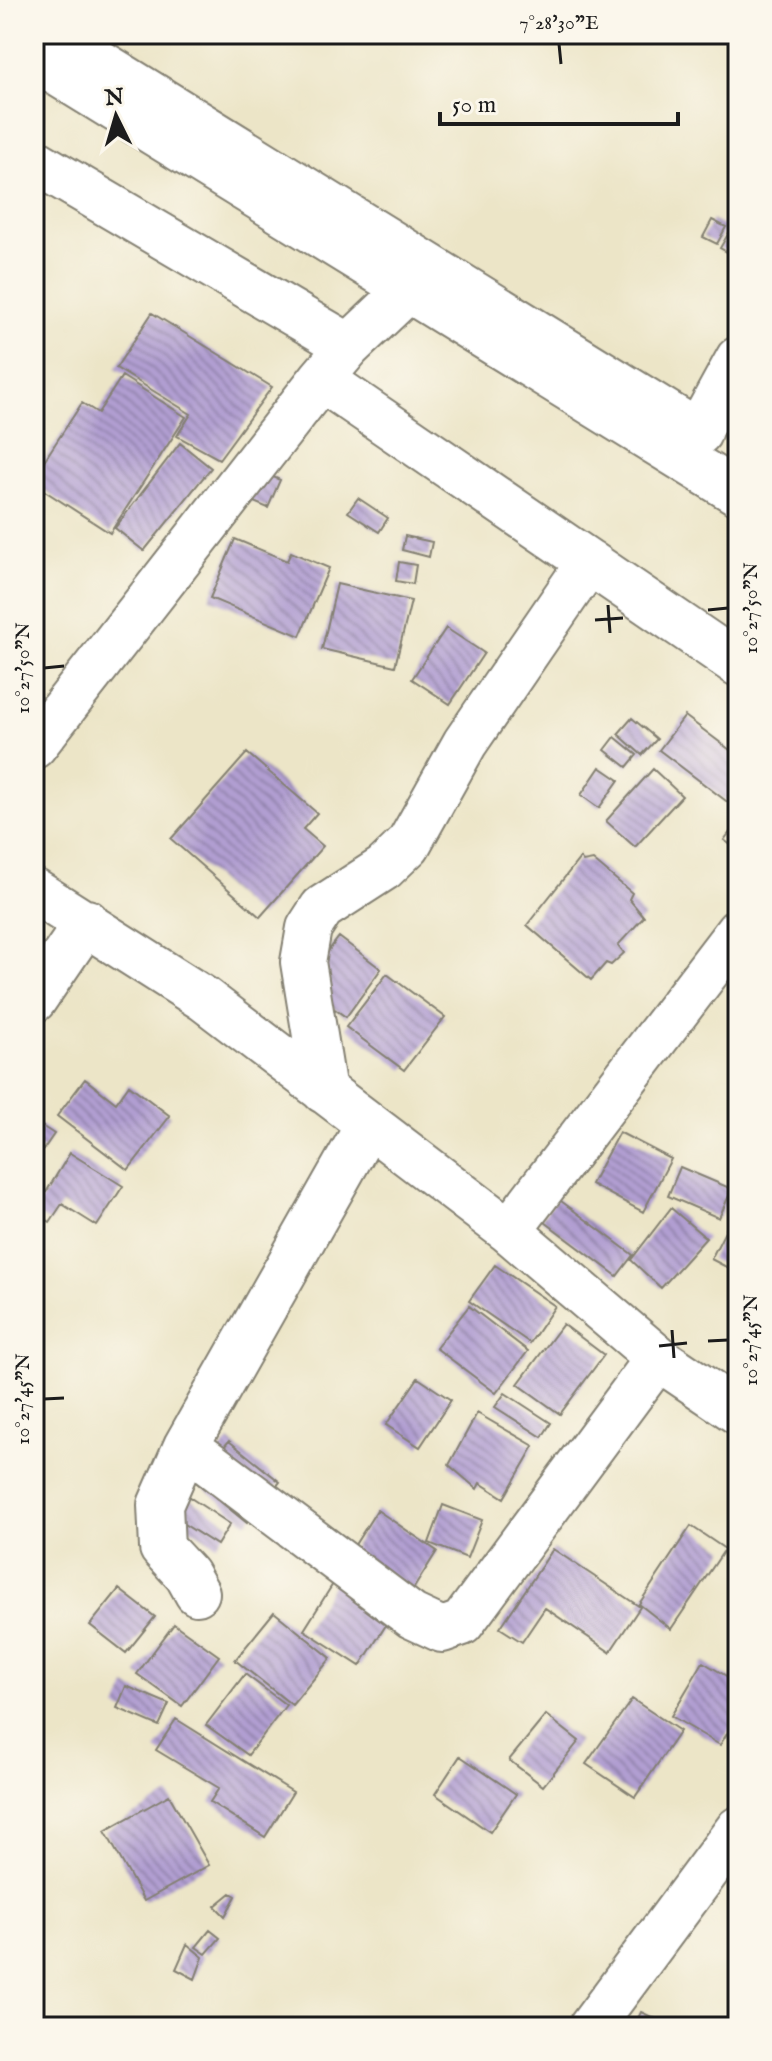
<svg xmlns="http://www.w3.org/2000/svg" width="772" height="2061" font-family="'IM FELL English',serif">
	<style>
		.building { fill: url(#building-back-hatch) }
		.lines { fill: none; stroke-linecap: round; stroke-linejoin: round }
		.minor-casing { stroke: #848072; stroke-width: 48 }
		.major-casing { stroke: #848072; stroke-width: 48 }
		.minor { stroke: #fff; stroke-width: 44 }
		.major { stroke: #fff; stroke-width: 44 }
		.ticks { fill: none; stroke: #1c1c1c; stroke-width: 3 }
		.neatline { fill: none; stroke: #1c1c1c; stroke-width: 3 }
		.ticks-label { font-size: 20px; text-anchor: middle; fill: #1c1c1c }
	</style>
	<defs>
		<pattern id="building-back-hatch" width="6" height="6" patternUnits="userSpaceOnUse" patternTransform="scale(2)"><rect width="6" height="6" fill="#b19ed1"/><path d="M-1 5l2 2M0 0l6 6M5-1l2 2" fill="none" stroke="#8f80a9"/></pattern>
	</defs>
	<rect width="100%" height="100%" fill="#fbf7ec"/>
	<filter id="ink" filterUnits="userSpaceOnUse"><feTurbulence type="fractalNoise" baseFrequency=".0125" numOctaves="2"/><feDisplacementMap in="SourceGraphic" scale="16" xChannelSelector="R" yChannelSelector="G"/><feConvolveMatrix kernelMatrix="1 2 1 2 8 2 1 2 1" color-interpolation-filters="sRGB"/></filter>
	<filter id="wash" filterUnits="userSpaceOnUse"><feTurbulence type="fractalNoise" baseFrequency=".006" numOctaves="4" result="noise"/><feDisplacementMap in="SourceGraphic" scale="32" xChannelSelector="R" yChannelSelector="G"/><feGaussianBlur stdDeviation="1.8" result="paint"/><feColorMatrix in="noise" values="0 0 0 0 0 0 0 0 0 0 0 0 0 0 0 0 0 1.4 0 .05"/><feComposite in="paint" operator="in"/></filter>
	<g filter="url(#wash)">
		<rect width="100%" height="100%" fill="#ece5c7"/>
		<g id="blocks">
			<path class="building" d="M712 220 726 227 717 244 703 237Z
				M730 231 738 236V258L720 248Z
				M152 313 272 387 219 459 177 436 191 414 116 368Z
				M122 376 186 417 110 533 34 484V476L82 403 98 413Z
				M180 443 211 468 144 551 115 528Z
				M260 471 280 480 268 508 249 500Z
				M358 498 388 518 379 532 348 512Z
				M405 536 432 542 429 557 402 550Z
				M235 539 287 561 291 552 329 568 300 636 210 598Z
				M399 562 416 565 413 584 396 581Z
				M337 584 411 601 395 666 322 649Z
				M446 628 484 653 450 704 412 679Z
				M685 716 738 756V810L659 750Z
				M632 718 657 739 642 755 618 734Z
				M615 737 637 755 627 767 605 750Z
				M247 753 317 813 303 829 323 846 260 917 171 839Z
				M600 767 619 780 599 808 581 795Z
				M653 769 682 796 635 847 606 821Z
				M738 822V850L724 840Z
				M580 858 583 862 593 860 632 893 629 899 644 917 618 945 624 953 611 965 606 963 591 980 527 925Z
				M339 937 381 969 346 1017 302 986Z
				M387 974 445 1017 404 1070 346 1027Z
				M85 1079 116 1103 129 1085 170 1116 128 1170 57 1116Z
				M34 1121 54 1134 43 1150 34 1144Z
				M619 1132 671 1159 643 1212 591 1184Z
				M70 1153 123 1186 97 1226 62 1204 50 1222 34 1212Z
				M680 1167 732 1189 719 1218 668 1196Z
				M557 1198 633 1255 617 1276 541 1219Z
				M738 1206V1273L711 1259Z
				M671 1208 706 1238 661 1288 631 1260Z
				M495 1265 555 1306 530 1343 469 1301Z
				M469 1306 528 1351 496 1393 436 1348Z
				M563 1324 604 1355 560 1414 518 1384Z
				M418 1378 451 1400 420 1447 386 1425Z
				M505 1393 551 1423 542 1437 495 1407Z
				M477 1413 534 1446 504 1498 480 1483 477 1489 449 1465Z
				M229 1441 280 1482 247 1523 195 1481Z
				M168 1483 230 1524 217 1545 154 1505Z
				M443 1505 482 1520 467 1558 429 1543Z
				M377 1510 437 1551 409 1596 346 1559Z
				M691 1526 725 1549 671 1629 639 1604Z
				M553 1549 640 1607 610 1652 545 1608 522 1642 500 1628Z
				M336 1579 393 1614 360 1666 304 1630Z
				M119 1589 155 1617 126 1653 90 1625Z
				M274 1612 331 1658 292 1705 235 1660Z
				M174 1624 219 1656 182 1706 137 1674Z
				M703 1662 738 1683V1716L720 1745 671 1716Z
				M245 1674 286 1705 248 1755 206 1725Z
				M126 1686 169 1704 159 1726 117 1708Z
				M632 1699 680 1731 635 1797 586 1764Z
				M546 1715 579 1741 543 1786 509 1760Z
				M176 1719 293 1792 265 1837 210 1802 219 1788 156 1750Z
				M460 1756 516 1794 490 1832 435 1794Z
				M169 1795 209 1865 144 1901 105 1831Z
				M231 1893 236 1896 225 1916 215 1906Z
				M210 1930 220 1938 206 1954 196 1947Z
				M187 1944 203 1957 195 1979 176 1969Z
				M641 2012 666 2024 664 2027H634Z"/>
		</g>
	</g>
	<g filter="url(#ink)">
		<use href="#blocks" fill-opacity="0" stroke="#848072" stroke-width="2"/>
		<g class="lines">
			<g class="minor-casing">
				<path id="minor" d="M34 161 349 346
					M321 379 738 664
					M698 432 738 359
					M34 746 321 379 349 346 408 290
					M34 891 204 999 509 1231 658 1358 738 1412
					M34 1000 87 922
					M324 1091 303 962 309 928 322 908 384 868 408 845 465 743 589 562
					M509 1231 738 931
					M186 1446 412 1616 442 1630 462 1623 658 1358
					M197 1593 187 1575 162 1548 160 1505 186 1446 368 1125
					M591 2027 738 1829"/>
			</g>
			<g class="major-casing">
				<path id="major" d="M54 34 699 433
					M34 59 738 493"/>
			</g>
			<use href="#minor" class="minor"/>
			<use href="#major" class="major"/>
		</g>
	</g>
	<path class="ticks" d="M559 44 561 64M608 605 610 633M708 610 728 608M595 620 623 618M44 668 64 666M672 1330 674 1358M708 1341 728 1340M659 1346 687 1343M44 1399 64 1398"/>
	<rect width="772" height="2061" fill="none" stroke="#fbf7ec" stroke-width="88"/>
	<g transform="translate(116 116) rotate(355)" stroke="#fbf7ec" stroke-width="6" paint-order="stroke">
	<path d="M0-6L14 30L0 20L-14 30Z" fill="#1c1c1c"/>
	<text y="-12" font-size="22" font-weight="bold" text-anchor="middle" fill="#1c1c1c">N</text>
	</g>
	<path d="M440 112v12h238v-12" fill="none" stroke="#1c1c1c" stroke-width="4"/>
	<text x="452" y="112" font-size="24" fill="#1c1c1c" stroke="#fbf7ec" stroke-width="6" paint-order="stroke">50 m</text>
	<rect x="44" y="44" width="684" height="1973" class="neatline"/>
	<g class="ticks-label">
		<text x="559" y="29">7°28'30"E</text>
		<text transform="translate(750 608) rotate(-90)" y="7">10°27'50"N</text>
		<text transform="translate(22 668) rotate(-90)" y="7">10°27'50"N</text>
		<text transform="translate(750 1340) rotate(-90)" y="7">10°27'45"N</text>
		<text transform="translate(22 1399) rotate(-90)" y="7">10°27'45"N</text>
	</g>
</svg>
